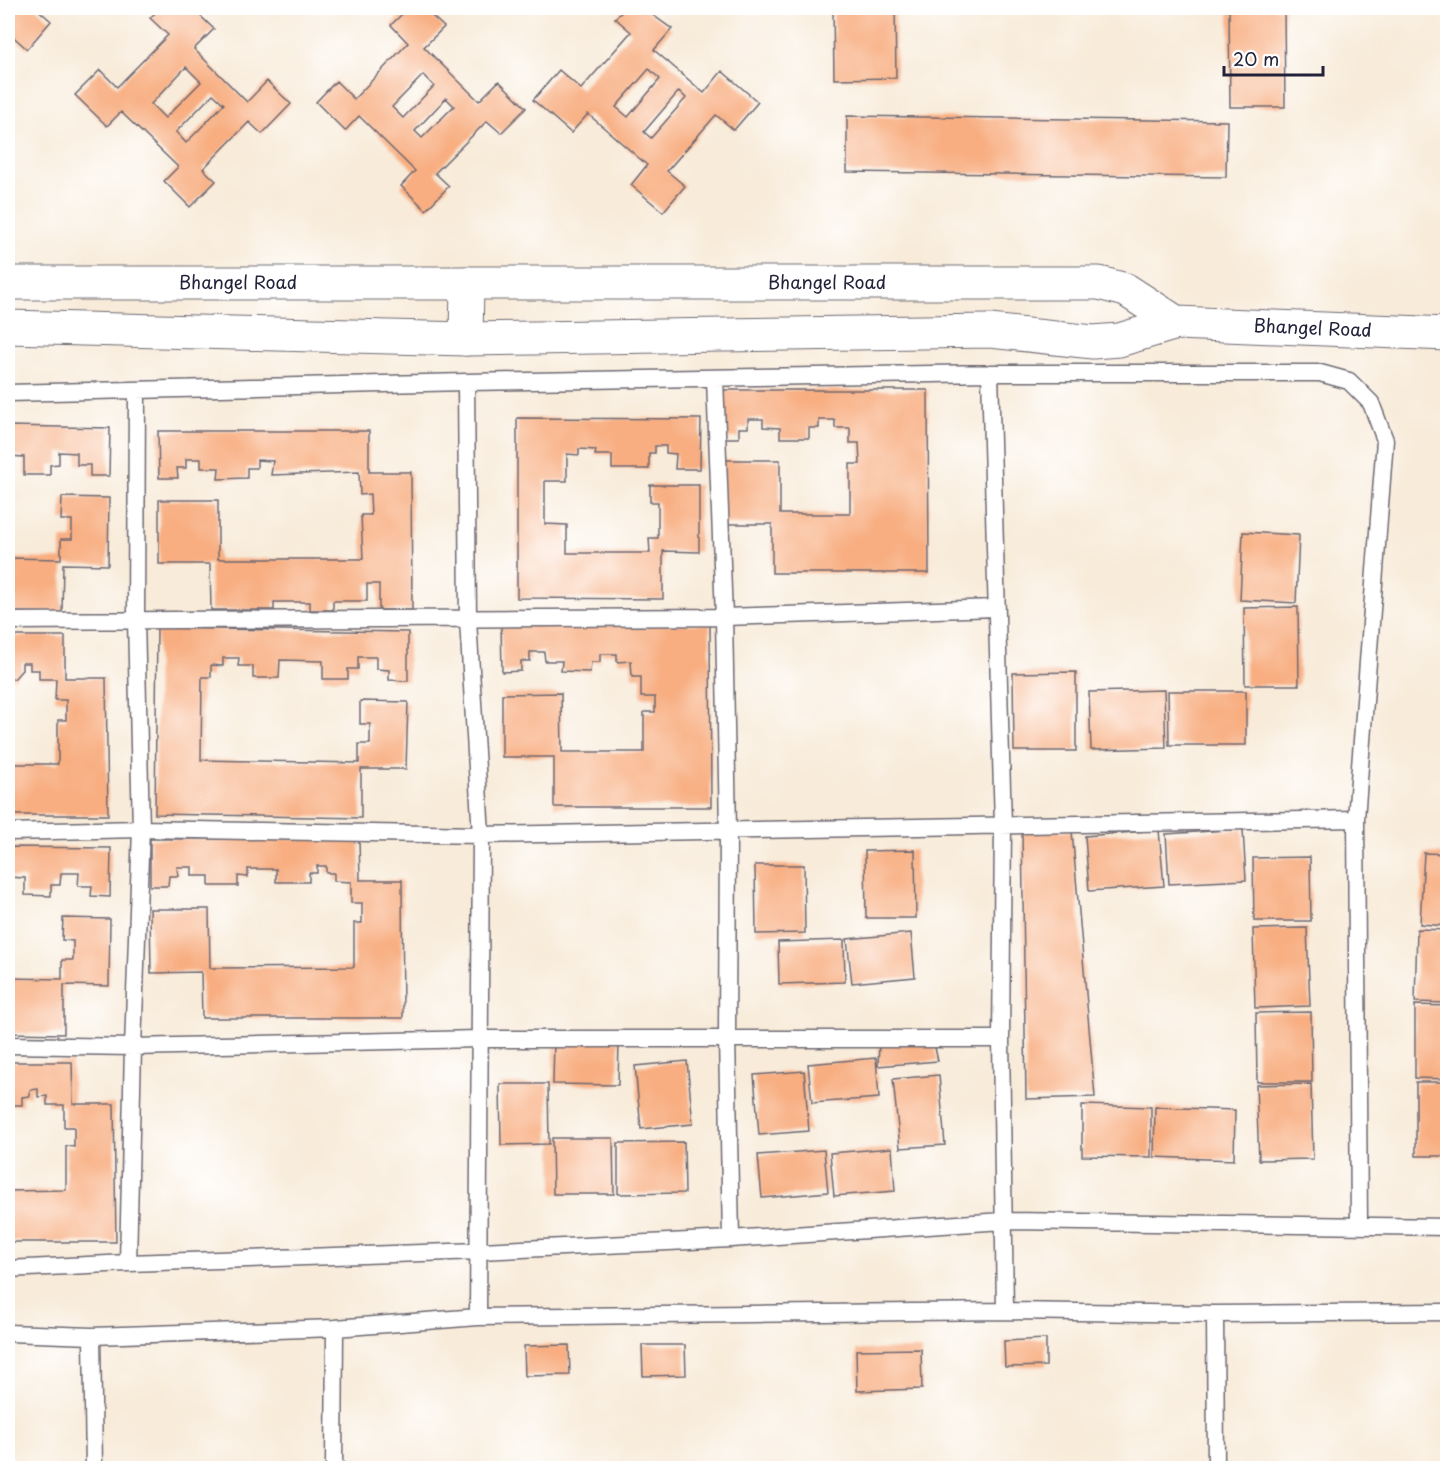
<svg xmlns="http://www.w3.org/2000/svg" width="1455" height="1476" font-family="'Playpen Sans',sans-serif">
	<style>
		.building { fill: #f8ae81; fill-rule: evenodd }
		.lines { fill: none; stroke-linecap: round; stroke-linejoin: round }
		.service-casing { stroke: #6d6872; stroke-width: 19 }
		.tertiary-casing { stroke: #6d6872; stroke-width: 35 }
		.service { stroke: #fff; stroke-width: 16 }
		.tertiary { stroke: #fff; stroke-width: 33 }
		.labels { text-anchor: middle; stroke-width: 4.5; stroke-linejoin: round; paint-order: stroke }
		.street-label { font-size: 18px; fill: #22223b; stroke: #fff }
	</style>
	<rect width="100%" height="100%" fill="#fff"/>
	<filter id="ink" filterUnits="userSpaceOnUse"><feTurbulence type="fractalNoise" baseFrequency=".0167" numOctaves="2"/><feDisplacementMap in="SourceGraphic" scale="12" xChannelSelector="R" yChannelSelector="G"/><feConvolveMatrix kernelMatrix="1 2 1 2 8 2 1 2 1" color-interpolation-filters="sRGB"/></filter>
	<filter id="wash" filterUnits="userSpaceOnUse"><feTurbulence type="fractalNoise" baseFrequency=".008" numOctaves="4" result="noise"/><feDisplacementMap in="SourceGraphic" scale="24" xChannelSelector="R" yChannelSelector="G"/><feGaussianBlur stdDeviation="1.35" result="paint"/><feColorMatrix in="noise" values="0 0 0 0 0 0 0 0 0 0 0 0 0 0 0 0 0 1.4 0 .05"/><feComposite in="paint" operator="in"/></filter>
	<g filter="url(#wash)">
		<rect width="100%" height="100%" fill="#f8ebd9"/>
		<g id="blocks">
			<path class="building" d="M13 8H36L51 21 27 49 8 32V14Z
				M160 8H192L214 29 194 49 247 102 267 81 291 104 262 134 249 122 203 169 216 181 190 207 164 181 178 167 121 112 107 126 75 95 100 70 117 87 168 35 150 18ZM186 67 201 82 165 118 151 104ZM213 94 224 104 186 143 176 132Z
				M408 8H423L444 27 424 47 479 101 499 81 526 108 501 133 487 121 435 173 449 186 426 210 401 186 415 171 359 116 345 131 316 102 336 81 354 99 408 43 391 25ZM423 75 434 86 403 118 392 107ZM446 98 454 106 422 138 415 131Z
				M626 8H643L672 29 654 50 704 93 722 71 758 102 734 130 716 115 667 171 685 186 663 212 631 185 647 165 588 114 571 133 533 100 559 70 581 89 631 32 615 18ZM649 69 660 79 628 117 616 107ZM679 91 686 98 651 138 644 132Z
				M833 8H895L896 78 834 79Z
				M1229 8H1284L1285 107H1230Z
				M847 116 1227 121 1226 177 847 172Z
				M720 390H928L929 573H772V524H721V460H780V514H850V464H860L859 443H850V428H835V420H819V428H809V438H780V428L763 427V419H748V428H739V438H720Z
				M517 418 701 419 700 469H675L676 454 666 453V446H655V453H649V469H612V455H595L596 450 579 449V455L567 454V481H545V524L567 525V553H650L649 538H658V502H650V485H699V552L663 551V599L517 598Z
				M8 426 110 428 109 476H90V465H77V453L59 452V464L50 465V475H24V457L8 456Z
				M158 431H369V472H411L412 610H379V584H367V601H333V610H310V602H274V610H211L210 564H159V500H218V559H363L361 515H371L370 494 360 495 359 472 271 475 273 461 257 460V468H247V478L218 479 219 468H201V459H186V468H177L178 478H159Z
				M62 497 109 498 108 565 63 564 62 613 8 612V558L61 559V539H72V520H61Z
				M1243 532 1299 535 1296 603 1240 600Z
				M1298 607 1299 685H1245L1244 608Z
				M501 624H710L711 807H554V757H502V694L561 693 562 752H644V712H655V697H641V677H632L631 661 617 662V654H600V662H591L590 672 561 671 562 661H545L544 652H530V661H521V671L502 672Z
				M157 628 408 632V681L389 680V670L376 669V657H358V669H348V679H323V661L280 660 279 678H253V666H238L239 658H223V666L211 665V677H202L201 760 359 763V744H370V724H360V701L408 702 406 769H361V818L155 814Z
				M8 636H65V678H106L108 815H8V764H58V720H66V700H55L56 679H39V670H30V663H22V670L14 679H8Z
				M1076 672V751H1014L1013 673Z
				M1164 690 1166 748 1091 750 1089 692Z
				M1168 691H1246V745H1169Z
				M1243 829 1246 880 1169 884 1166 834Z
				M1022 830 1072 831 1095 1097 1026 1099Z
				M1159 830 1164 886 1089 891 1085 836Z
				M359 838 360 880H402L403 1018H202L201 972 151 973 150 909H209L210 968 354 967V923H362V903H351V882L334 881V873H326V866H317V873H309V882H276V869H248V877L238 876V886H209V876H192V867H177L178 876H169L168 886H150V839Z
				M8 847 111 848 110 897 91 896 92 886H78L79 873H61L60 885H51V896L25 895V878L8 877Z
				M915 850 916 918H866L865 851Z
				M1424 853 1448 854V926L1420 924Z
				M1310 857 1311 921H1254L1253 858Z
				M755 865H804L805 933 756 934Z
				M63 918 110 919 109 986 64 985V1034L8 1033V978L62 979V960H73V941L62 940Z
				M1307 928 1310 1006 1255 1008 1253 929Z
				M1417 929 1448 930V1003L1415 1002Z
				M911 933 915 977 852 983 847 939Z
				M844 940 845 982 779 984 778 942Z
				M1415 1005 1448 1006V1079L1415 1078Z
				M1311 1012 1312 1082H1257L1256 1013Z
				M554 1039 619 1041 618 1085 553 1084Z
				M934 1043 938 1061 878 1066 879 1044Z
				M876 1058 879 1098 812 1103 808 1064Z
				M687 1061 693 1124 641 1129 635 1066Z
				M8 1062H72L73 1104H114L116 1242H8V1191L66 1190V1146L74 1147V1127H64V1105H47V1096L38 1097V1089L30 1090V1096L22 1097V1105H8Z
				M804 1071 809 1131 759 1135 754 1075Z
				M939 1075 945 1145 900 1148 893 1079Z
				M1416 1082H1448V1156H1416Z
				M500 1084H548L549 1144 501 1145Z
				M1311 1084 1313 1159 1259 1160 1256 1085Z
				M1082 1105 1151 1107V1157L1082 1156Z
				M1155 1107 1235 1110 1234 1160 1154 1157Z
				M552 1138H613L614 1194H553Z
				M684 1142 685 1193 618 1194V1143Z
				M892 1148 895 1191 834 1196 830 1153Z
				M824 1150 828 1192 762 1198 758 1155Z
				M1046 1339V1366L1005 1367 1004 1341Z
				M569 1345 570 1375 525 1376 524 1346Z
				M642 1345H685L686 1375 643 1376Z
				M921 1349 922 1389 857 1391 856 1350Z"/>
		</g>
	</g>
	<g filter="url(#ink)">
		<use href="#blocks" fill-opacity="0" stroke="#6d6872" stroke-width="1.5"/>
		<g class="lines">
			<g class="service-casing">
				<path id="service" d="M990 373 1003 825 1001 1039 1005 1311
					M715 379 724 617 728 831 727 1037 731 1239
					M466 382 468 620 481 835 478 1317
					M8 393 466 382 990 373H1320L1349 381 1371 403 1385 440 1356 819 1359 1224
					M8 621 724 617 996 608
					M8 832 141 829 481 835 1356 819
					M8 1045 133 1047 479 1039H1001
					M128 1263 133 1047 141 829 136 619 137 391
					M8 1269 128 1263 480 1251 731 1239 1003 1221 1448 1227
					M1215 1314 1216 1468
					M8 1333 92 1336 335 1328 478 1317 1005 1311 1215 1314 1448 1312
					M92 1336 94 1468
					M334 1468 335 1328"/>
			</g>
			<g class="tertiary-casing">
				<g id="tertiary">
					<path id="s1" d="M8 283H1099L1126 290 1177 323"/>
					<path id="s2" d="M8 327 466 339 990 331 1093 342 1119 340 1177 323 1448 334"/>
					<path d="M466 339 467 283"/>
				</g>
			</g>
			<use href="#service" class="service"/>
			<use href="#tertiary" class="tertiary"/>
		</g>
	</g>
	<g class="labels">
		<g class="street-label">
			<text dy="6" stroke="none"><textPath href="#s1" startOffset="230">Bhangel Road</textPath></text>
			<text dy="6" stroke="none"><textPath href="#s1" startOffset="819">Bhangel Road</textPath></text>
			<text dy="6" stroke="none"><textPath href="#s2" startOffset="1308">Bhangel Road</textPath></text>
		</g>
	</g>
	<rect width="1455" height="1476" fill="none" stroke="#fff" stroke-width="30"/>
	<path d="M1224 66v9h99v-9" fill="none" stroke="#22223b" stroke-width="3"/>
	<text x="1233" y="66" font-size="18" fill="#22223b" stroke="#ffffff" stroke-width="4.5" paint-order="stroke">20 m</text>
</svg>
